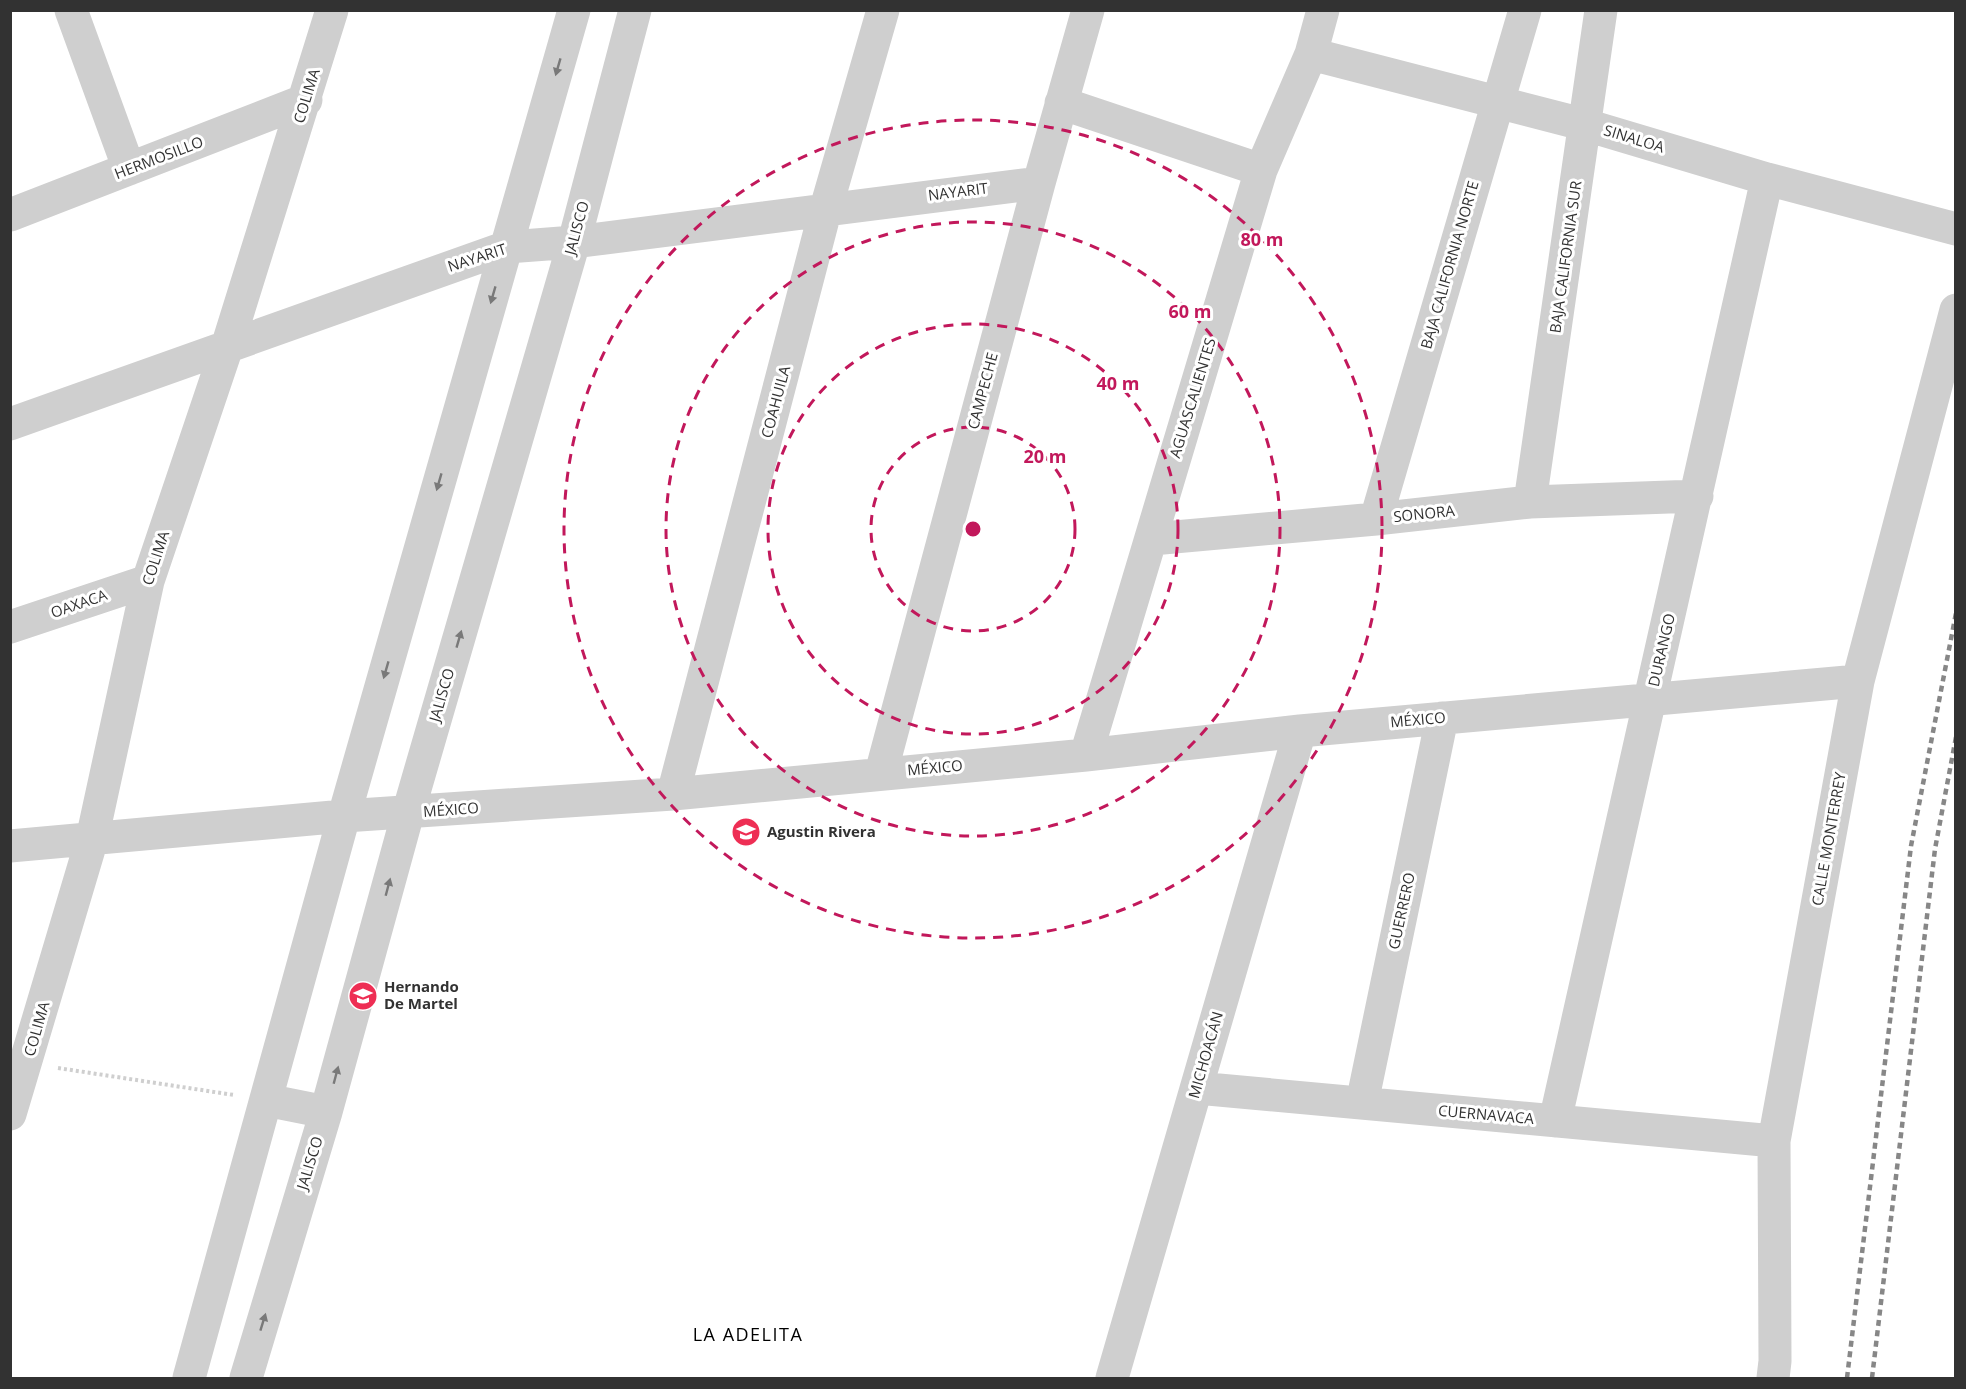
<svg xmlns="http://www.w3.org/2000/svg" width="1966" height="1389" font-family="'Open Sans',sans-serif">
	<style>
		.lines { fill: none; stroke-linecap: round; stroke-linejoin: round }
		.path { stroke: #cfcfcf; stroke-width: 4; stroke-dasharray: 3 3; stroke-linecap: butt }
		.minor { stroke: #cfcfcf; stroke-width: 33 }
		.rail { stroke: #878787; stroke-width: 4.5; stroke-dasharray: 6 4.5; stroke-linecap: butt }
		.oneway { fill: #797979 }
		.ring { fill: none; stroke: #c2185b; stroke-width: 3; stroke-dasharray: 10 8 }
		.labels { text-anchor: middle; stroke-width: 6; stroke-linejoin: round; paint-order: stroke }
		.street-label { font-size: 15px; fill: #323232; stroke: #fff }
		.poi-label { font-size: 15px; font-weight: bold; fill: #323232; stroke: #fff; text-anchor: start }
		.quarter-label { font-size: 18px; letter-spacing: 1.5px; fill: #000; stroke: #fff }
		.centre { fill: #c2185b; stroke: #fff; stroke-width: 3 }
		.ring-label { font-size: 18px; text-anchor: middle; font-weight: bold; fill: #c2185b; stroke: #fff; stroke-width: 6; stroke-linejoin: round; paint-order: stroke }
	</style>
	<rect width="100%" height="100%" fill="#fff"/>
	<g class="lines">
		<path class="path" d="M58 1068 234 1095"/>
		<path class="minor" d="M71 10 129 169
			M1311 54 1586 125 1767 179 1956 229
			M1061 103 1261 170
			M10 215 306 100
			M10 424 507 247 574 242 1039 183
			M1530 502 1601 10
			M1376 519 1525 10
			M1152 539 1376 519 1530 502 1697 496
			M10 627 148 581
			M1086 755 1261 170 1311 54 1323 10
			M881 773 1039 183 1088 10
			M673 794 826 208 883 10
			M10 846 344 816 673 794 1086 755 1300 731 1858 681
			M1197 1088 1774 1141
			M266 1100 326 1112
			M1362 1103 1442 718
			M10 1114 92 839 148 581 227 347 332 10
			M1555 1121 1767 179
			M189 1378 344 816 574 10
			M246 1378 326 1112 408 813 574 242 635 10
			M1112 1378 1300 731
			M1773 1378 1775 1361 1774 1141 1858 681 1956 310"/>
		<path class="rail" d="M1847 1378 1911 846 1956 613
			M1872 1378 1935 849 1956 737"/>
	</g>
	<defs><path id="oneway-solid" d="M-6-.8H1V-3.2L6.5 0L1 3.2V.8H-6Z" transform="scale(1.5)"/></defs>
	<g class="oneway">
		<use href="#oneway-solid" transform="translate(558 67) rotate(106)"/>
		<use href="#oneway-solid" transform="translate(493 295) rotate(106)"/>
		<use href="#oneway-solid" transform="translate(439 482) rotate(106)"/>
		<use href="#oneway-solid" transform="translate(459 639) rotate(-74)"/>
		<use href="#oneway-solid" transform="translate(386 670) rotate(106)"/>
		<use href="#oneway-solid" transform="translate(388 887) rotate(-75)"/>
		<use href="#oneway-solid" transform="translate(336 1075) rotate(-75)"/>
		<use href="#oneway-solid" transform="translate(263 1322) rotate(-73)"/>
	</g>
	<g class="ring">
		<circle cx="973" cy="529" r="102"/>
		<circle cx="973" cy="529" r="205"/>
		<circle cx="973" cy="529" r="307"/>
		<circle cx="973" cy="529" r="409"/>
	</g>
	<defs>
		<g id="school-disc" transform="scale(1.5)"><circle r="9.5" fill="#ee2e54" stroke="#fff"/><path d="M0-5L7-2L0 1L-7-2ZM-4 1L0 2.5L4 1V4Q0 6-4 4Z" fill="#fff"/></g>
	</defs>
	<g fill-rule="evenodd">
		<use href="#school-disc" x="746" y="832"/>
		<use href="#school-disc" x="363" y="996"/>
	</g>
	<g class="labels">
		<g class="street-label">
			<text transform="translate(307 96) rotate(-73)" y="5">COLIMA</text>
			<text transform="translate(1634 139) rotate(17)" y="5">SINALOA</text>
			<text transform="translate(159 158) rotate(-21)" y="5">HERMOSILLO</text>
			<text transform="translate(958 192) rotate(-7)" y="5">NAYARIT</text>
			<text transform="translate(577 228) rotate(-75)" y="5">JALISCO</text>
			<text transform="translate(1566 257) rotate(-82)" y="5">BAJA CALIFORNIA SUR</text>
			<text transform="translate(477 258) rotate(-18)" y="5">NAYARIT</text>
			<text transform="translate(1450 265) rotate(-74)" y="5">BAJA CALIFORNIA NORTE</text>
			<text transform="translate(983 391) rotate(-75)" y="5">CAMPECHE</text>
			<text transform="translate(1193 398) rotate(-73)" y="5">AGUASCALIENTES</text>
			<text transform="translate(776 402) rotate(-75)" y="5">COAHUILA</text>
			<text transform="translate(1424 514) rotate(-6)" y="5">SONORA</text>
			<text transform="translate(156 558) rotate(-72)" y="5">COLIMA</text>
			<text transform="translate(79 604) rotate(-19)" y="5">OAXACA</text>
			<text transform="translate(1662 650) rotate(-77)" y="5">DURANGO</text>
			<text transform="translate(442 695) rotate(-74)" y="5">JALISCO</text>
			<text transform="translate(1418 720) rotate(-5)" y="5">MÉXICO</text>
			<text transform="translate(935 768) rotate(-5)" y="5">MÉXICO</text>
			<text transform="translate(451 810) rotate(-4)" y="5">MÉXICO</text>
			<text transform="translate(1829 839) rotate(-80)" y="5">CALLE MONTERREY</text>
			<text transform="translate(1402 911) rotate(-78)" y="5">GUERRERO</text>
			<text transform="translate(37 1029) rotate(-74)" y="5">COLIMA</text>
			<text transform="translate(1206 1055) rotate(-74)" y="5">MICHOACÁN</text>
			<text transform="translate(1486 1115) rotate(5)" y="5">CUERNAVACA</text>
			<text transform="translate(310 1163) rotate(-73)" y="5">JALISCO</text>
		</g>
		<g class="poi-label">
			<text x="767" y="837">Agustin Rivera</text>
			<text x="384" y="992">Hernando<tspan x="384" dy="17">De Martel</tspan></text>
		</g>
		<g class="quarter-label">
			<text x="748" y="1341">LA ADELITA</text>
		</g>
	</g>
	<circle cx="973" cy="529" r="9" class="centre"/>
	<g class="ring-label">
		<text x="1262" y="246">80 m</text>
		<text x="1190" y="318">60 m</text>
		<text x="1118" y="390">40 m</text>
		<text x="1045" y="463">20 m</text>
	</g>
	<rect width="1966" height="1389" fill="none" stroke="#323232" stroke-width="24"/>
</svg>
